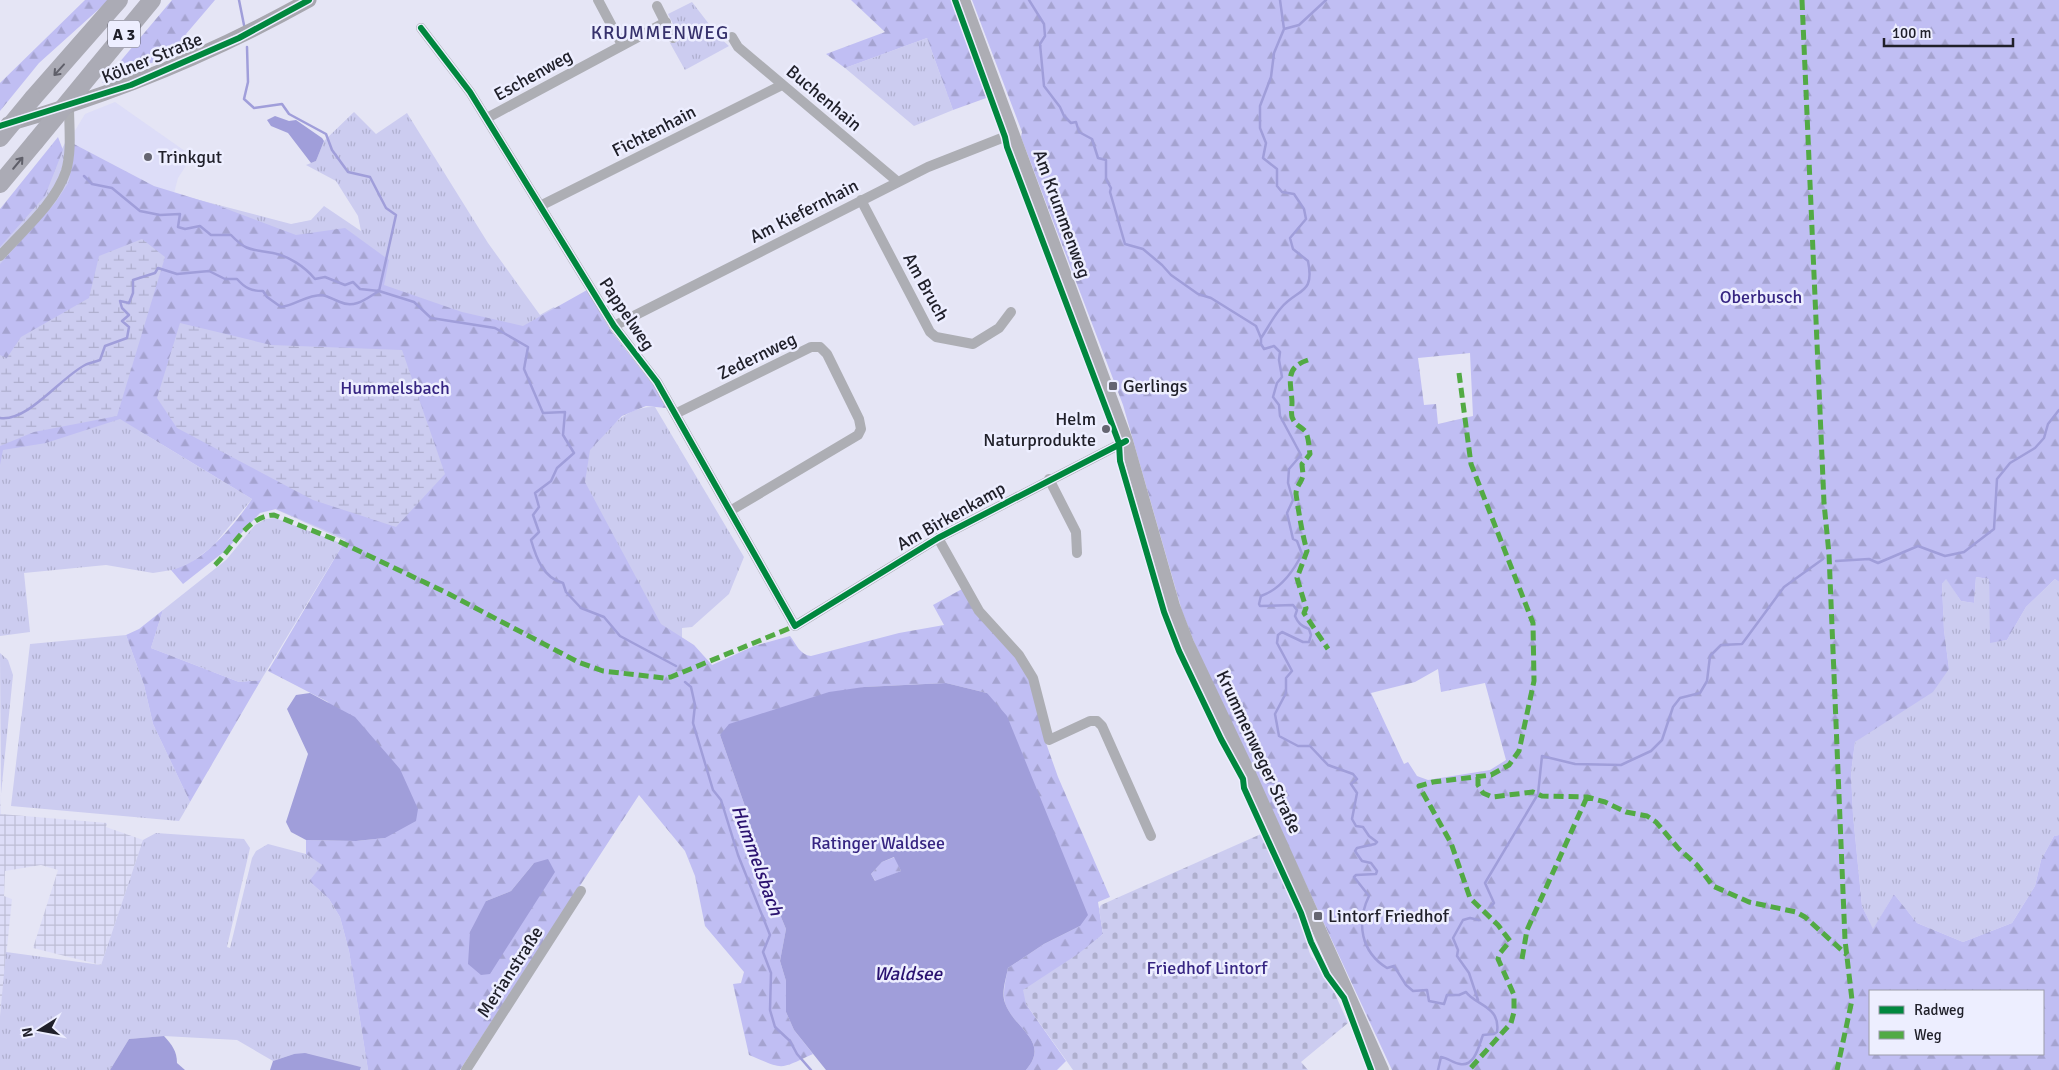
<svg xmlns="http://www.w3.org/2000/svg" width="2059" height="1070" font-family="Signika,sans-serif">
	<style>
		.built { fill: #ddddf8 }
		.industrial { fill: url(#industrial-grid) }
		.grass { fill: url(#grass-tufts) }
		.forest { fill: url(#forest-firs); fill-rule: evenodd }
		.wetland { fill: url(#wetland-marsh) }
		.cemetery { fill: url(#cemetery-stones) }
		.water { fill: #a09eda; fill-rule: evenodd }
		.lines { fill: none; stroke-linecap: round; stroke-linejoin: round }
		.stream { stroke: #a09eda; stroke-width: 2.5 }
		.street { stroke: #adaeb4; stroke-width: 10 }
		.secondary { stroke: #adadb4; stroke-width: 14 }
		.primary { stroke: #a7a7af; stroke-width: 15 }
		.highway { stroke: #ababb5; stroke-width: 18 }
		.highway-bridge { stroke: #ababb5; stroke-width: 18 }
		.quiet { stroke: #52aa44; stroke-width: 5; stroke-dasharray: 10 5; stroke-linecap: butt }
		.cycleway-casing { stroke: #edeeff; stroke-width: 9 }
		.cycleway { stroke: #00873e; stroke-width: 6 }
		.oneway { stroke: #5f5f69 }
		.poi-dot { fill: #656571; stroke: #edeeff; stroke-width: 2 }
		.labels { text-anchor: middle; stroke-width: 5; stroke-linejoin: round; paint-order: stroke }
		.shield { fill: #edeeff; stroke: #5e5e6a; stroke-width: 1 }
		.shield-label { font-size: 16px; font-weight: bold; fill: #20202a }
		.street-label { font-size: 18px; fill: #20202a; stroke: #edeeff }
		.poi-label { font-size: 18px; fill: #20202a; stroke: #edeeff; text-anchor: start }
		.park-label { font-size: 18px; fill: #362582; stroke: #edeeff }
		.neighbourhood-label { font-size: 19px; letter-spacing: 1px; fill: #37326d; stroke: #edeeff }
		.water-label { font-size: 19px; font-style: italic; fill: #2a1270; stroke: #edeeff }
	</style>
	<defs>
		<pattern id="industrial-grid" width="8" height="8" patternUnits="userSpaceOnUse" patternTransform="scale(1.25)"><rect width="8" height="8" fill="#ddddf8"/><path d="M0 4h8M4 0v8" fill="none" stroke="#bdbdd5"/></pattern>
		<pattern id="grass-tufts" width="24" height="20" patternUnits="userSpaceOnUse" patternTransform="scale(1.25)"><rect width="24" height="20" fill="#ccccf0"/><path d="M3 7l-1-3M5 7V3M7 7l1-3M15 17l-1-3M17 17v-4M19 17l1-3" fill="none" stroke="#afafce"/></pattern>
		<pattern id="forest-firs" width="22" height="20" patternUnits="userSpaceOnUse" patternTransform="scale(1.25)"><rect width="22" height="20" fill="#c0bef3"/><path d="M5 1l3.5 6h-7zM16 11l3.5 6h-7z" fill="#a5a3d0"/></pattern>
		<pattern id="wetland-marsh" width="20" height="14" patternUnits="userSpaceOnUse" patternTransform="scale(1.25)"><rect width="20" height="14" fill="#ccccf0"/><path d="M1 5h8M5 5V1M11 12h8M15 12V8" fill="none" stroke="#afafce"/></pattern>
		<pattern id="cemetery-stones" width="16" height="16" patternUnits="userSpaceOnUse" patternTransform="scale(1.25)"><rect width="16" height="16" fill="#ccccf0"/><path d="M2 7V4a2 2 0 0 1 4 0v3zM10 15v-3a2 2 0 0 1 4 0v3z" fill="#afafce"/></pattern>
	</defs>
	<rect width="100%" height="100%" fill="#e5e5f5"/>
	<path class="built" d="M115 102 192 156 178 178 174 193 154 186 74 144 73 134 85 114Z"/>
	<path class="industrial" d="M0 794 1 814 107 823 106 827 143 840 101 965 33 948 58 870 41 865 5 871 4 896 12 899 0 1016Z"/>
	<path class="grass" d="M692 2 719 37 729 46 685 70 670 43 680 38 668 14Z
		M927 38 953 110 914 126 845 68Z
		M354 112 376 134 407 113 488 243 540 315 554 307 576 338 614 424C625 413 640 406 655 407L744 557 729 594 692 627 682 628V640L521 620 275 509 143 433 252 499 213 546 184 568 153 573 106 565 24 573 30 632 0 636V238L47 179 66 141 157 189 291 224 311 220 324 206 361 231 358 216 336 181 306 165 316 161 324 141Z
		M275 518 343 544 261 680 239 682 151 648 163 610 226 560 255 525 266 519Z
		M1976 577 1989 579 1991 642 2007 640 2026 607 2055 579 2059 582V835L2054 836 2041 860 2035 886 2012 923 1963 942 1917 923 1894 894 1873 930 1862 906 1853 815 1851 773 1855 742 1949 669 1944 630 1942 584 1946 578 1961 601 1974 603Z
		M126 635 144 685 153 724 190 802 179 821 11 806 30 644Z
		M0 653 8 660 13 675 1 794Z
		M156 833 244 839 250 848 227 947 230 948 252 858 256 851 268 844 306 854 323 865 309 881 329 899 340 917 349 951 368 1070H360L361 1067 294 1054 273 1061 237 1040 164 1036 129 1039 110 1070H0V1016L6 952 101 965 143 840Z"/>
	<path class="forest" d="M85 0H109L39 63 0 111V83Z
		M172 0H215L186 34 192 41 159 60 102 83Z
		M851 0H953L989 97 953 110 927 38 845 68 826 54 885 32Z
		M972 0H2059V582L2055 579 2026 607 2007 640 1990 643 1989 579 1976 577 1974 603 1961 601 1946 579 1942 584 1944 630 1949 669 1933 692 1855 742 1851 773 1853 815 1862 906 1873 929 1894 894 1917 923 1963 942 2012 923 2035 886 2041 860 2054 836 2059 835V1070H1392L1196 647 1182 611 1123 405 1021 137 1022 132ZM1470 353 1473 416 1438 424 1436 404 1424 405 1418 358ZM1438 669 1441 692 1485 683 1506 760 1490 770 1428 780 1417 776 1408 762 1404 764 1371 693 1415 682ZM1870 991H2043V1054H1870Z
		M58 137 63 150 45 196 0 247V209Z
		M74 144 154 186 219 206 296 235 345 228 389 260 384 285 462 312 523 326 587 290 611 331 654 386 666 408 646 406 622 416 590 450 585 482 661 624 694 645 712 665 754 646 790 636C796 644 800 655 811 656L899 633 944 625 933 605 962 589 1015 655 1029 680 1046 743 1058 777 1110 897 1098 902 1103 934 1026 1004 1066 1061 1057 1070H1026C1051 1041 1014 1029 1005 1003 1002 992 1006 979 1008 968L1044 944 1080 926 987 693 946 683 864 687 720 735 747 812 756 857 786 929 780 961 786 981V1012L794 1030 813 1054C778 1070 785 1070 749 1055L733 984 741 983 744 972 705 926 695 876 685 851 639 795 460 1070H368L349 951 340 917 329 899 309 881 322 865 306 854V840L356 841 385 838 328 702 268 671 346 539 276 509 260 513 225 551 183 584 171 570C203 564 235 524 252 499L120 419 46 443 3 450 0 465V434L81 393 0 355V264L55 203 69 182ZM534 863 481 975 486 901 511 891Z
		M163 610 151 648 239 682 261 680 190 802 153 724 144 685 126 635 139 629Z
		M895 857 901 871 876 882 871 874 882 862Z"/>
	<path class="wetland" d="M142 239 165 257 117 416 34 432 0 446V368L21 337 89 298 99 256Z
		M180 323 271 345 402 350 445 474 396 527 313 500 177 428 157 398Z"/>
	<path class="cemetery" d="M1261 834 1308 938C1306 950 1312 962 1323 967L1348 1023 1301 1062 1308 1070H1073L1026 1004 1023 990 1078 954 1103 934 1099 909 1101 905Z"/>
	<path class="water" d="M275 116 289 121 296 120 322 138 324 141 316 161 311 163 288 133 271 126 267 120Z
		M946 683 987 693 1007 716 1088 915 1080 926 1044 944 1008 968C1006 979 1001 992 1005 1003 1014 1029 1051 1041 1026 1070H826L794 1030 786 1012V981L780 961 786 929 756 857 747 812 720 735 729 724 829 692 864 687ZM894 857 901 871 875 881 871 874 882 862Z
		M310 693 355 717 400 769 418 809 416 821 385 838 356 841 306 840 291 832 286 822 308 754 287 709 296 695Z
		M548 859 555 872 490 974 481 975 468 964 470 932 486 901 511 891 534 863Z
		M164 1036C172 1045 177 1051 177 1063L185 1070H110L129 1039Z
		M305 1053 361 1067 360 1070H270L273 1061 294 1054Z"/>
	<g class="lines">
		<path class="stream" d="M239 0 244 25
			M1029 0 1044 24 1045 36 1040 44 1044 86 1060 107 1064 116 1071 123 1076 122 1079 132 1092 139 1098 158 1106 160V179L1111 188 1110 192 1125 244 1143 249 1162 265 1171 275 1198 294 1211 298 1256 326 1261 338
			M1280 0 1284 29
			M1326 0 1299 25 1284 29 1274 53 1271 77 1260 106V128L1266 143 1263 158 1277 169V186L1282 192 1294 194 1304 209 1306 219 1290 238 1293 249 1308 261C1315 295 1298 288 1281 308 1273 317 1268 328 1261 338V344L1264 349 1274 346 1280 352 1279 360 1282 377 1277 383 1273 397 1279 405 1280 416 1301 455 1289 469 1288 483 1293 500 1287 513 1293 539 1297 541 1302 554C1293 572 1281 589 1261 596L1259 604 1260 606 1293 605 1297 610 1295 616C1298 623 1301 626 1309 629L1311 635 1309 642H1303L1282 632 1278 635 1277 643 1292 671 1286 678V693L1275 714 1279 736 1298 746H1310L1328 765 1353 774 1357 779 1351 784 1357 793 1352 819 1356 826 1363 827 1369 836 1377 842 1375 844 1357 848 1355 851 1362 861 1371 863 1377 871 1376 874 1356 875 1354 877 1369 896C1356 923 1361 952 1387 968L1394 966 1406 985 1413 991 1427 990 1429 1001 1444 1004 1447 995H1459L1466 992C1475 1005 1501 1006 1497 1032L1494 1034 1483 1035C1479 1045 1475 1067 1460 1064 1453 1063 1448 1058 1441 1057L1438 1070
			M84 176 92 184 112 188 140 211 160 215 180 214 178 227 185 229 200 226 211 235H231C247 252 252 249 273 253 289 256 305 267 315 279L325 277 345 285 353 282 360 289 379 291 414 302 431 318 495 328 528 347 524 369 543 413 565 412 563 435 574 453 557 468 551 481 535 493 539 507 533 515 539 532 531 540C536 557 543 578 563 583L566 592 581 608 604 617 620 636 676 666
			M0 418C28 422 60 378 85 365 89 363 95 362 100 360L105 346 127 338 129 327 122 321 129 315 122 308 120 301 129 303 133 293V280L155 273 158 268 177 274 209 271 225 279H237C245 288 251 291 263 291L267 297 281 307C296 305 306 295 322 295 328 296 334 300 340 302 355 309 367 298 379 291L396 215 386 208 370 177 348 172 332 150 326 134 289 114 282 104 254 108 244 99 248 82 247 47
			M1836 561 1869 559 1878 563 1918 546 1945 556 1964 552 1994 529 1997 479 2010 463 2035 448 2044 438 2048 424 2059 410
			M685 682 691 687 695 705 693 723 713 790 721 800 738 855 770 935 763 952 771 973 770 1010 775 1027 790 1041 797 1054 811 1070
			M1490 907 1494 903 1485 883 1538 794 1542 756 1575 764 1621 765 1651 751 1662 740 1673 707 1680 698 1700 693 1707 681 1710 656 1721 645 1742 644 1784 587 1823 559
			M1478 1000 1469 973 1457 956 1458 950 1453 938 1463 920 1470 918 1479 920"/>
		<path class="street" d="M598 0 622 45
			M657 6 673 38
			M421 28 470 92 614 326 657 382 795 626 938 538 1126 441
			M732 37 738 47 898 182
			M487 118 666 22
			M861 200 930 332 936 337 973 344 999 328 1011 312
			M540 206 782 85
			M0 256C22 231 55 204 66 171 72 151 69 127 69 106
			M614 326 928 167 1012 134
			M675 414 811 347H820L827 354 859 419 861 429 858 435 730 511
			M1049 479 1076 532 1077 553
			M938 538 979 611 1019 655 1033 678 1049 740 1090 721H1097L1102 726 1151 836
			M466 1070 581 891"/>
		<path class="secondary" d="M963 0 1126 441 1173 606 1187 643 1250 776 1382 1070"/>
		<path class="primary" d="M8 124C115 94 212 54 309 0"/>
		<path class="highway" d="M95 69 152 0
			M33 98 119 0
			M0 184 35 142"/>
		<path class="highway-bridge" d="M0 138 33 98
			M35 142 95 69"/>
		<path class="quiet" d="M1802 0 1824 503 1829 554 1845 940 1852 1000 1837 1070
			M1308 360C1284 368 1291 382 1292 402 1292 407 1291 412 1292 417 1295 425 1300 426 1305 431 1309 437 1309 448 1310 454L1302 464C1302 468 1303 472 1303 475 1302 482 1296 486 1296 494 1299 514 1302 533 1307 551L1297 578 1306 608 1304 613 1328 649
			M1459 373 1471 464 1533 623 1534 681 1519 751 1509 765 1491 775 1433 782 1419 786 1451 843 1470 898 1498 925 1510 941 1500 953 1498 959 1514 995V1012L1511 1023 1469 1070
			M215 565C232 549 248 515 274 515L336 540 449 594 578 662 603 671 664 678 671 677 795 626
			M1478 777V785L1483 793 1492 797 1533 792 1542 796 1587 797 1605 802 1626 812 1647 816 1656 822 1678 848 1697 865 1713 886 1749 902 1796 912 1805 917 1847 955
			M1522 959 1527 930 1587 797"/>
		<g class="cycleway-casing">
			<path id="cycleway" d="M955 0 1005 137 1007 147 1119 443 1120 461 1164 612 1179 651 1221 739 1243 779 1244 788 1301 913 1311 942 1327 975 1344 998 1371 1070
				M421 28 470 92 614 326 657 382 795 626 938 538 1126 441
				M0 126 131 85 239 38 309 0"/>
		</g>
		<use href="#cycleway" class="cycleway"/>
	</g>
	<defs><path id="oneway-shaft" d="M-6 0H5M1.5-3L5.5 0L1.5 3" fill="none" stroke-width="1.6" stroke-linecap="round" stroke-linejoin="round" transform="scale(1.25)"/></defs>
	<g class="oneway">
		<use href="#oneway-shaft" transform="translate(59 70) rotate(132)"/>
		<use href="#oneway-shaft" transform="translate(18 163) rotate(-50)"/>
	</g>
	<g class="poi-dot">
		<circle cx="148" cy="157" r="5"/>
		<rect x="1108" y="381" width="10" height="10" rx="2.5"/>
		<circle cx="1106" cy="429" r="5"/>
		<rect x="1313" y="911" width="10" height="10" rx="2.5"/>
	</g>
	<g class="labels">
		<rect class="shield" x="108" y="20.5" width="32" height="27" rx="4"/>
		<g class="shield-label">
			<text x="124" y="40">A 3</text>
		</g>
		<g class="street-label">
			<text transform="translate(152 58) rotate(-22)" y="6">Kölner Straße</text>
			<text transform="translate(533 75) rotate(-29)" y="6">Eschenweg</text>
			<text transform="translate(824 98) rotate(40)" y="6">Buchenhain</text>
			<text transform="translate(654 131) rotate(-27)" y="6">Fichtenhain</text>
			<text transform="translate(804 211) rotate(-27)" y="6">Am Kiefernhain</text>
			<text transform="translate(1062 214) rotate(70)" y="6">Am Krummenweg</text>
			<text transform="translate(926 287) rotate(61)" y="6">Am Bruch</text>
			<text transform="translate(627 314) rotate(56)" y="6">Pappelweg</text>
			<text transform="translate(757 356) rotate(-26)" y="6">Zedernweg</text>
			<text transform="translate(951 516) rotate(-29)" y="6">Am Birkenkamp</text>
			<text transform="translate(1259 752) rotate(65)" y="6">Krummenweger Straße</text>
			<text transform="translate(510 972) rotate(-57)" y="6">Merianstraße</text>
		</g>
		<g class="poi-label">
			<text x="158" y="163">Trinkgut</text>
			<text x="1123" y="392">Gerlings</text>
			<text x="1096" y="425" text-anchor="end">Helm<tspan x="1096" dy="21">Naturprodukte</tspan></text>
			<text x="1328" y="922">Lintorf Friedhof</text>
		</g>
		<g class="park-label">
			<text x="1761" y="303">Oberbusch</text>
			<text x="395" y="394">Hummelsbach</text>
			<text x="878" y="849">Ratinger Waldsee</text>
			<text x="1207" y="974">Friedhof Lintorf</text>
		</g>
		<g class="neighbourhood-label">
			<text x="660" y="39">KRUMMENWEG</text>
		</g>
		<g class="water-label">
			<text transform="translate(758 860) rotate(70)" y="7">Hummelsbach</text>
			<text x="908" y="980">Waldsee</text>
		</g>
	</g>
	<rect x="1869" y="990" width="175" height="65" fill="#edeeff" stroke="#9b9caa"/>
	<rect x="1879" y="1006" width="25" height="8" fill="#00873e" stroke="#9b9caa"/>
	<text x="1914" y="1015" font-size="15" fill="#20202a">Radweg</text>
	<rect x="1879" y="1031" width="25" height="8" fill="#52aa44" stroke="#9b9caa"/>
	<text x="1914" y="1040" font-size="15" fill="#20202a">Weg</text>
	<g transform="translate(40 1030) rotate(259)" stroke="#edeeff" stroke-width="4" paint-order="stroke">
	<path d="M0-4L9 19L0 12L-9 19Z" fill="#20202a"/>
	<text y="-8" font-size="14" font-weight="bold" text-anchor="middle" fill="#20202a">N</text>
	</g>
	<path d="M1884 38v8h129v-8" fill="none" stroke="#20202a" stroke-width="2.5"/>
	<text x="1892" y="38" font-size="15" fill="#20202a" stroke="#edeeff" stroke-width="4" paint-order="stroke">100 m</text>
</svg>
